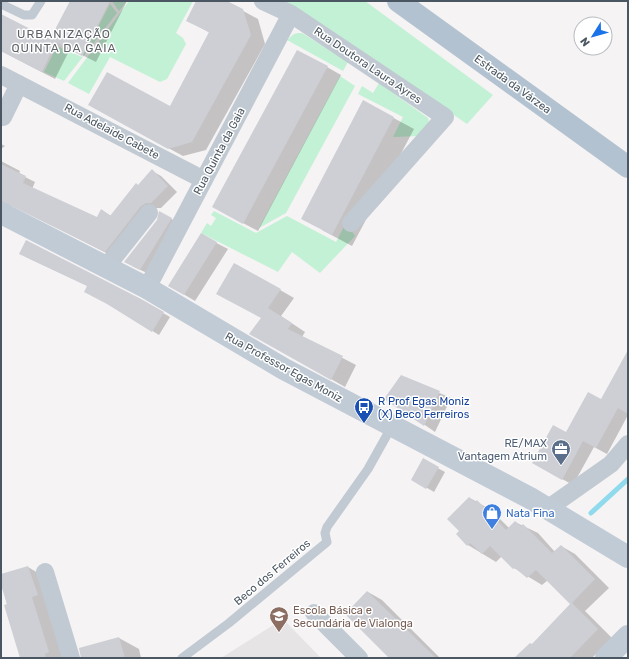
<svg xmlns="http://www.w3.org/2000/svg" width="629" height="659" font-family="Rubik,sans-serif">
	<style>
		.education { fill: #e6e4e5 }
		.green { fill: #c3f1d5 }
		.shadow { fill: #0003 }
		.lines { fill: none; stroke-linecap: round; stroke-linejoin: round }
		.stream { stroke: #90daee; stroke-width: 5 }
		.building { fill: #cdcfd5 }
		.lane { stroke: #c1cad2; stroke-width: 9 }
		.street { stroke: #c1cad2; stroke-width: 18 }
		.secondary { stroke: #c1cbd6; stroke-width: 22 }
		.primary { stroke: #b3c2d1; stroke-width: 22 }
		.labels { text-anchor: middle; stroke-width: 3; stroke-linejoin: round; paint-order: stroke }
		.street-label { font-size: 11px; fill: #4a5661; stroke: #fff }
		.transit-label { font-size: 11px; fill: #164399; stroke: #fff; text-anchor: start }
		.service-label { font-size: 11px; fill: #4e5e75; stroke: #fff; text-anchor: end }
		.shop-label { font-size: 11px; fill: #366cbe; stroke: #fff; text-anchor: start }
		.education-label { font-size: 11px; fill: #785e54; stroke: #fff; text-anchor: start }
		.neighbourhood-label { font-size: 12px; letter-spacing: 1px; fill: #5f6368; stroke: #fff }
	</style>
	<rect width="100%" height="100%" fill="#f5f3f3"/>
	<path class="education" d="M283 619 321 658H221L240 646Z"/>
	<path class="green" d="M112 1H127L119 11Z
		M129 1H193L176 33 183 38 186 44 167 79 160 82 110 57 89 94 68 83Z
		M281 1H365L493 95 467 124 332 31Z
		M110 4 117 13 64 81 44 72 57 46 82 57Z
		M298 33H302L348 62 343 71 287 40 294 34Z
		M340 76 355 86 286 213 259 228Z
		M379 83 428 118 429 122 421 136 393 137 403 117 358 94 362 86 373 93Z
		M214 211 256 233 287 216 336 242 346 223 355 236 320 273 292 252 278 272 201 233 207 223 211 226 216 218 211 215Z"/>
	<path class="shadow" d="M71 1H127L96 62 70 49 55 79 1 51V15L51 41Z
		M197 1H225L258 19 265 44 206 150 183 156 104 113 170 107 210 33 187 20Z
		M327 67 341 75 258 231 228 215Z
		M364 102 414 129 352 246 322 230Z
		M1 144 5 146 1 149Z
		M1 161 20 171 19 174 35 182 32 189 97 219 102 210 111 216 152 171 161 176 177 192 161 208H155L114 257 17 207 1 204Z
		M160 212 178 223 147 273 132 266 158 220Z
		M201 235 228 249 195 301 170 286Z
		M28 258 163 313 170 317 159 335 112 306 88 286Z
		M235 264 294 298 281 316 305 332 302 337 356 365 345 387 264 341 262 318Z
		M628 365V415L607 454 594 447 573 485 533 463 601 400Z
		M401 376 451 398 435 432 386 398Z
		M423 460 445 472 434 492 412 479Z
		M470 498 491 510 509 528 515 522 538 533 555 552 561 546 575 554 609 588 585 611 612 638 592 658H520L571 604 548 580 542 585 514 568 502 556 496 562 468 545 460 532Z
		M28 567 48 579 67 658H21L1 581V575Z
		M368 592 382 600 440 658H391Z
		M119 638 139 649 141 658H82Z"/>
	<g class="lines">
		<path class="stream" d="M591 513 628 479"/>
	</g>
	<path class="building" d="M70 1H110L82 56 56 42 42 72 1 51V14L50 39Z
		M196 1H227L243 9 251 35 192 142 168 149 88 105 107 72 170 106 209 32 186 21Z
		M297 50 328 66 243 224 212 207Z
		M363 100 394 117 332 235 301 219Z
		M1 164 26 176 23 183 97 217 101 209 110 216 136 183 138 185 152 169 168 186 151 203H146L141 206 105 252 1 201Z
		M159 211 172 218 140 270 124 262 157 220Z
		M201 233 217 242 184 295 168 286Z
		M26 240 141 299 164 312 152 332 107 304 84 292 87 286 19 254Z
		M234 263 281 289 268 308 292 323 288 329 343 356 331 380 249 334 261 318 216 294Z
		M628 350V414L618 408 596 448 583 441 562 480 532 463 553 425 566 432 588 392 601 399Z
		M401 375 440 391 424 426 384 399Z
		M423 458 439 467 426 489 411 480Z
		M469 497 475 502 477 500 506 530 515 521 521 526 523 524 552 553 561 545 595 579 572 603 598 629 570 658H514L530 643 532 644 570 604 536 570 527 578 515 568 513 569 490 546 482 554 470 543 467 546 456 534 459 531 447 519Z
		M28 566 38 595 32 597 49 652 45 654 46 658H20L4 605 7 604 1 585V574Z
		M367 591 399 622 436 658H389L345 614Z
		M119 637 125 658H81L79 648Z"/>
	<g class="lines">
		<path class="lane" d="M1 4 24 15H32L41 1
			M182 658 229 623 327 542 325 533 327 527 368 469 392 426"/>
		<path class="street" d="M263 1 291 14 445 117 351 223
			M1 75 204 180
			M1 116 3 117 19 84
			M107 266 149 213
			M147 288 291 14
			M547 509 611 464 628 444
			M45 572 71 658
			M314 613 359 658"/>
		<path class="secondary" d="M1 213 147 288 284 369 530 498 628 557
			M606 658 628 636"/>
		<path class="primary" d="M398 1 628 167"/>
	</g>
	<defs>
		<g id="bus-pin" transform="scale(1)"><path d="M0 17L-7.5 6A9.5 9.5 0 1 1 7.5 6Z" fill="#1a4fb4" stroke="#fff"/><path d="M-5-6H5V4H4V6H2V4H-2V6H-4V4H-5ZM-3.5-4V0h7V-4ZM-3.5 1.2v1.5H-2V1.2ZM2 1.2v1.5H3.5V1.2Z" fill="#fff"/></g>
		<g id="office-pin" transform="scale(1)"><path d="M0 17L-7.5 6A9.5 9.5 0 1 1 7.5 6Z" fill="#5c6f8a" stroke="#fff"/><path d="M-6-3h4V-5.5h4V-3h4V5H-6ZM-1-4.5V-3h2v-1.5ZM-6 0V1H6V0Z" fill="#fff"/></g>
		<g id="shop-pin" transform="scale(1)"><path d="M0 17L-7.5 6A9.5 9.5 0 1 1 7.5 6Z" fill="#3f7fe0" stroke="#fff"/><path d="M-5-2.5h2.3a2.7 3.5 0 0 1 5.4 0H5L5.5 6h-11ZM-1.5-2.5h3a1.5 2.3 0 0 0-3 0Z" fill="#fff"/></g>
		<g id="school-pin" transform="scale(1)"><path d="M0 17L-7.5 6A9.5 9.5 0 1 1 7.5 6Z" fill="#8d6e63" stroke="#fff"/><path d="M0-5L7-2L0 1L-7-2ZM-4 1L0 2.5L4 1V4Q0 6-4 4Z" fill="#fff"/></g>
	</defs>
	<g fill-rule="evenodd">
		<use href="#bus-pin" x="364" y="407"/>
		<use href="#office-pin" x="561" y="449"/>
		<use href="#shop-pin" x="492" y="513"/>
		<use href="#school-pin" x="279" y="616"/>
	</g>
	<g class="labels">
		<g class="street-label">
			<text transform="translate(368 65) rotate(34)" y="4">Rua Doutora Laura Ayres</text>
			<text transform="translate(513 84) rotate(36)" y="4">Estrada da Várzea</text>
			<text transform="translate(112 131) rotate(28)" y="4">Rua Adelaide Cabete</text>
			<text transform="translate(219 151) rotate(-62)" y="4">Rua Quinta da Gaia</text>
			<text transform="translate(284 367) rotate(29)" y="4">Rua Professor Egas Moniz</text>
			<text transform="translate(272 572) rotate(-40)" y="4">Beco dos Ferreiros</text>
		</g>
		<g class="transit-label">
			<text x="378" y="405">R Prof Egas Moniz<tspan x="378" dy="13">(X) Beco Ferreiros</tspan></text>
		</g>
		<g class="service-label">
			<text x="547" y="447">RE/MAX<tspan x="547" dy="13">Vantagem Atrium</tspan></text>
		</g>
		<g class="shop-label">
			<text x="506" y="517">Nata Fina</text>
		</g>
		<g class="education-label">
			<text x="293" y="614">Escola Básica e<tspan x="293" dy="13">Secundária de Vialonga</tspan></text>
		</g>
		<g class="neighbourhood-label">
			<text x="64" y="38">URBANIZAÇÃO<tspan x="64" dy="14">QUINTA DA GAIA</tspan></text>
		</g>
	</g>
	<rect width="629" height="659" fill="none" stroke="#4a5661" stroke-width="4"/>
	<g transform="translate(593 36) rotate(233)"><circle r="19" fill="#ffffff" stroke="#b7bbc0"/>
	<path d="M0-3L7 15L0 10L-7 15Z" fill="#1a73e8"/>
	<text y="-6" font-size="11" font-weight="bold" text-anchor="middle" fill="#4a5661">N</text>
	</g>
</svg>
